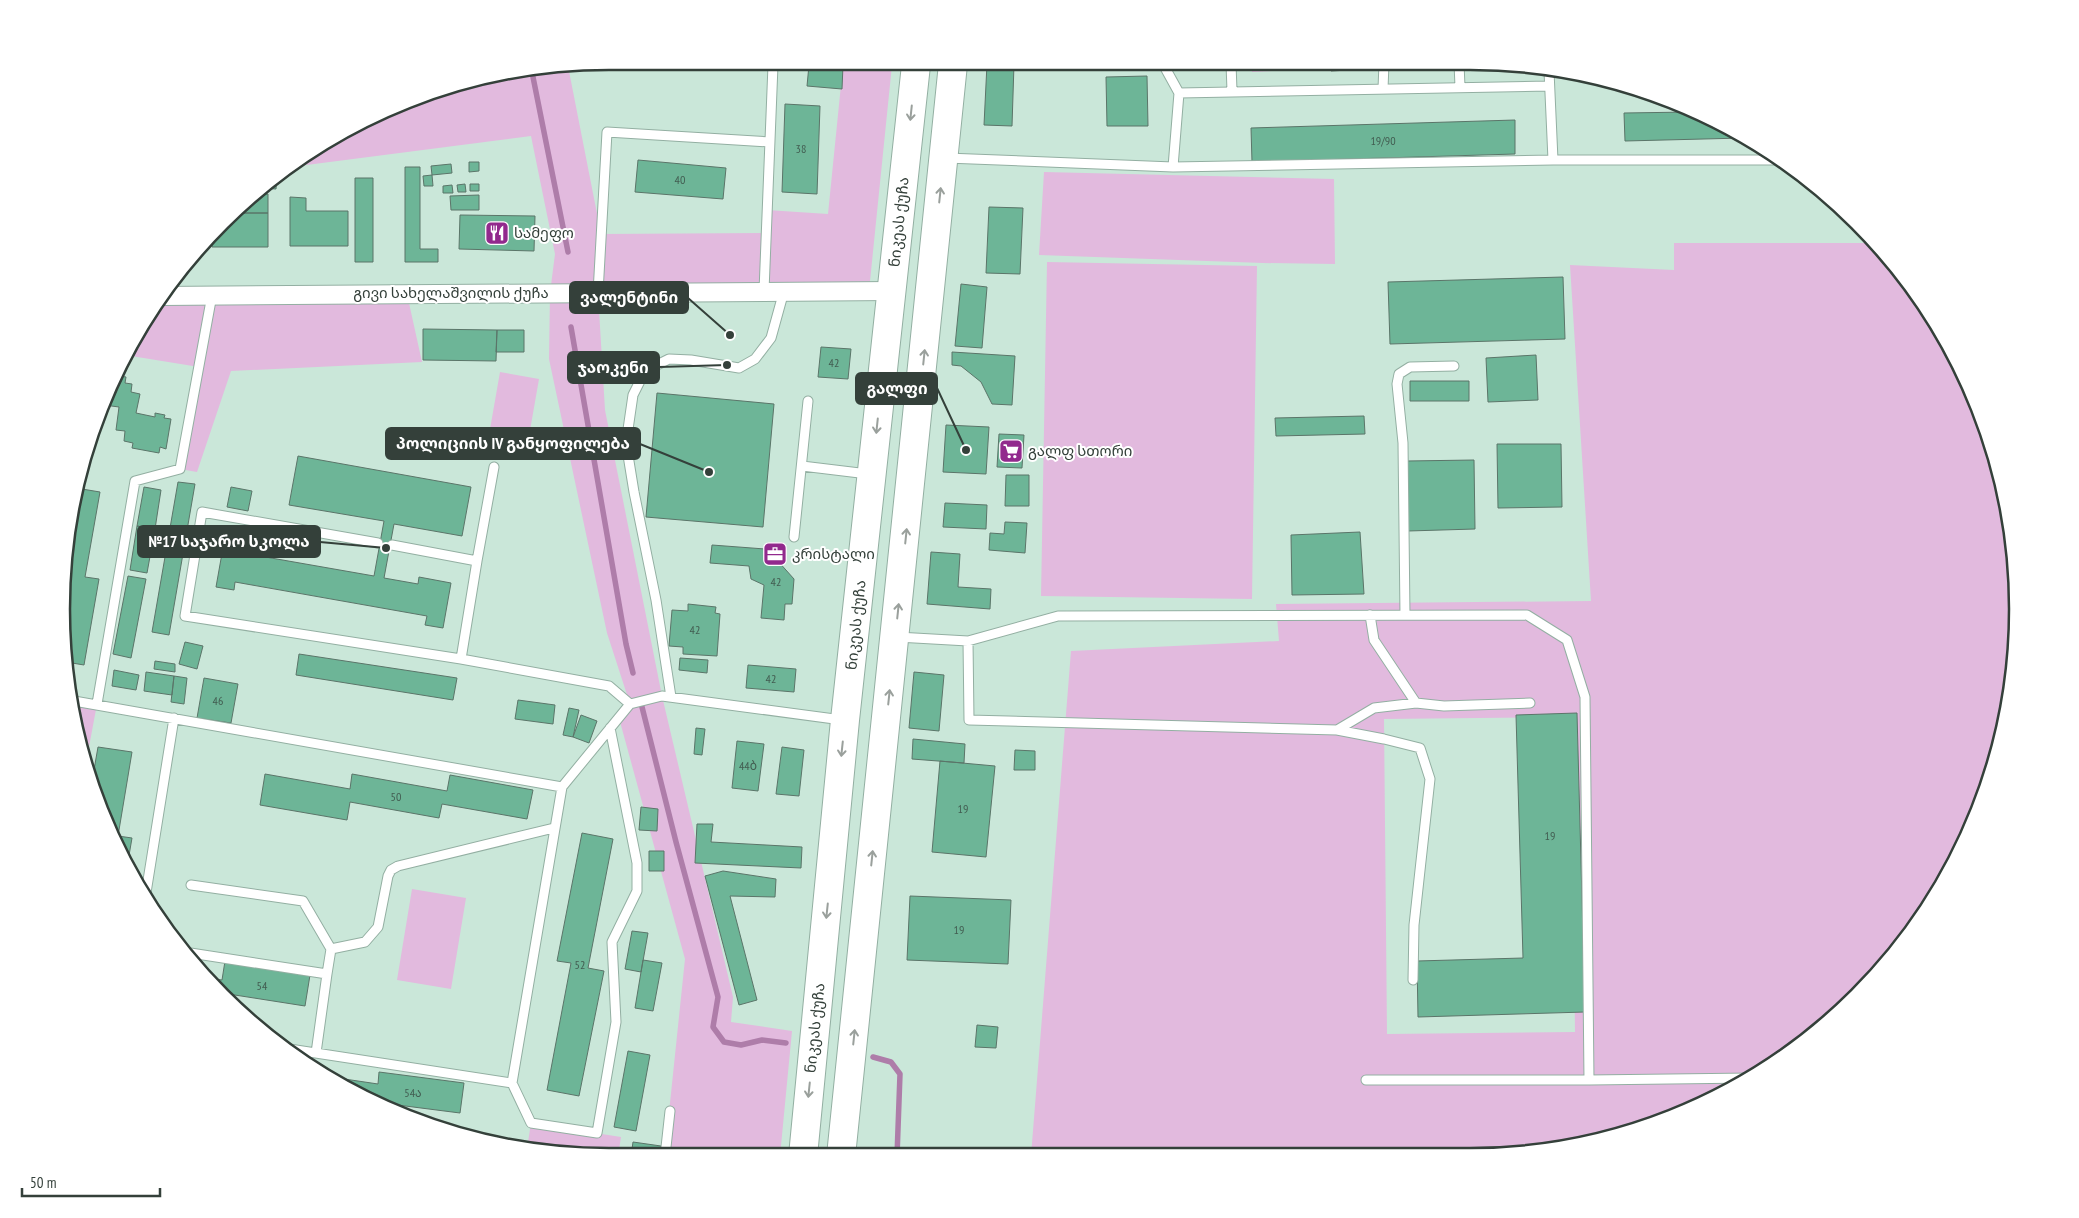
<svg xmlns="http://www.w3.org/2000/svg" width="2079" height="1218" font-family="'PT Sans Narrow','Noto Sans Georgian',sans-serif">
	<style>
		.green { fill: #e2bade; fill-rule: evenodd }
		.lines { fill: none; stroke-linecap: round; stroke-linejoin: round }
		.stream { stroke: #ae7da9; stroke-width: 5.5 }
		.building { fill: #6db597; stroke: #5b7569 }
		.lane-casing { stroke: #93afa2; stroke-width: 11 }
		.street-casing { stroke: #93afa2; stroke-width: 20 }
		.primary-casing { stroke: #93afa2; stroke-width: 30 }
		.lane { stroke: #fff; stroke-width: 9 }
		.street { stroke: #fff; stroke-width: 18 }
		.primary { stroke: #fff; stroke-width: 28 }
		.oneway { stroke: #9aa09c }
		.labels { text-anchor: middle; stroke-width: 4; stroke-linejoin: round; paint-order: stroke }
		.number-label { font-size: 12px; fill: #425d51 }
		.street-label { font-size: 15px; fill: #34403a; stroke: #fff }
		.poi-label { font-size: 15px; fill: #34403a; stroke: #fff; text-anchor: start }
		.rim { fill: none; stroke: #34403a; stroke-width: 2.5 }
		.leader { fill: none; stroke: #34403a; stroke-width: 2 }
		.callout-dot { fill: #34403a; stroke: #fff; stroke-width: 2 }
		.callout { fill: #34403a; stroke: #34403a; stroke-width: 2 }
		.callout-label { font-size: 16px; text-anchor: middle; font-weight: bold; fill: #fff }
	</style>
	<rect width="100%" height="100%" fill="#cae7d9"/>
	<path class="green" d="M1251 63H1309L1310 69 1252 72Z
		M843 65H892L869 291 598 293 605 410 662 696 733 997 731 1022 792 1031 780 1156H703L665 1151 685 959 619 718 630 704 607 633 549 359 550 293 555 254 531 136 291 167V165L366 118 433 90 537 66H568L601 234 766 233 767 210 828 214Z
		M1044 172 1334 179 1335 264 1263 263 1039 255Z
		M1674 243H1875L1925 304 1976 399 2007 502 2018 609 2007 716 1976 818 1926 913 1857 997 1744 1083 1646 1128 1506 1156H1031L1071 651 1279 641 1276 604 1591 601 1570 265 1674 270ZM1571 717 1575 1032 1387 1034 1384 719Z
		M1047 262 1257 266 1252 599 1041 596Z
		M407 294 422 362 231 371 197 472 180 469 199 367 125 355 154 304 161 296Z
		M500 372 539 379 525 459 486 452Z
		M74 701 97 704 86 763Z
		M412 889 466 898 451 989 397 980Z
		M531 1123 621 1137 618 1156H573L432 1127 528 1142Z"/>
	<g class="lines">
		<path class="stream" d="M531 67 568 252
			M571 327 626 644 633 673
			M641 703 676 842 718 997 713 1027 724 1042 741 1045 762 1040 786 1043
			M873 1057 891 1062 900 1074 897 1156"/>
	</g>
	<path class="building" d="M1331 63H1365L1366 69 1331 71Z
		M987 64H1014L1012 126 984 125Z
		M809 65H843L842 89 807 86Z
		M1147 76 1148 126H1107L1106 77Z
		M785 104 820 106 817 194 782 192Z
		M1690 112 1743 138 1625 141 1624 113Z
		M1515 120V154L1252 162 1251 128Z
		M638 160 726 168 723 199 635 192Z
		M469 162H479V171L469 172Z
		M451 164 452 173 432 175 431 166Z
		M405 167H420V249H438V262H405Z
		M277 174 276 189 260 188 276 174Z
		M432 175 433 186H424L423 176Z
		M355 178H373V262H355Z
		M465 184 466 192H458L457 185Z
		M470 184H479V191H470Z
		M452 185 453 193H443V186Z
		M253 194H268V213H233Z
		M479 195V210H451L450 196Z
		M290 197 306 198V211H348V246H290Z
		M989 207 1023 208 1020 274 986 273Z
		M232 213H268V247H212V233Z
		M460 215 535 216 534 251 459 249Z
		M1563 277 1565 339 1390 344 1388 282Z
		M961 284 987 287 982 348 955 346Z
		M423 329 497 330 496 361 423 360Z
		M497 330H524V352H496Z
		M821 347 851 349 848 379 818 377Z
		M952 352 1015 356 1012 405 992 404 981 382 961 366 952 365Z
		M1536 355 1538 400 1488 402 1486 358Z
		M115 375 126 377 125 383 132 384 131 392 140 394 136 413 155 417V413L165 415 164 418 171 419 166 449 160 447 159 453 132 448 133 443 124 441 125 431 116 430 119 407 104 405 103 413 101 412Z
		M1410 381H1469V401H1410Z
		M657 393 774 404 763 527 646 517Z
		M1364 416 1365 434 1276 436 1275 418Z
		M946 425 989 427 986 474 943 472Z
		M999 434 1024 435 1022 468 997 467Z
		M1497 444H1561L1562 507 1498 508Z
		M298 456 471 487 462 536 394 524 384 578 418 584 419 577 451 583 443 628 425 625 427 616 235 582 234 590 216 587 224 542 256 547 254 555 374 576 384 521 289 505Z
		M1474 460 1475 529 1408 531 1407 461Z
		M1006 475H1029V506H1005Z
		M178 482 195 484 169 635 152 632Z
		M144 487 161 490 155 529 137 526Z
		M231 487 252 491 248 511 227 507Z
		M76 488 100 492 85 577 99 579 84 665 66 662 62 645 66 538Z
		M945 503 987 505 986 529 943 527Z
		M1005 522 1027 523 1025 553 989 550 990 533 1004 534Z
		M137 526 155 529 147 573 130 570Z
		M1360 532 1364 594 1292 595 1291 535Z
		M712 545 778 550 777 560 794 579 792 604H785L784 620 761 618 764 585 751 579 749 566 710 563Z
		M931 552 960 554 958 587 991 589 990 609 927 604Z
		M128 576 146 579 131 658 113 654Z
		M688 604 716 607 715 613 720 614 717 656 683 654V647L669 646 672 610 688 611Z
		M185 642 203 646 197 669 179 664Z
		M299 654 457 678 453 700 296 675Z
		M680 658 708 660 707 673 679 670Z
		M155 661 175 664V672L154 669Z
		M748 665 796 669 794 692 746 688Z
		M114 670 139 675 136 690 112 686Z
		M146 672 174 676 172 695 144 691Z
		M914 672 944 675 939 731 909 728Z
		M174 676 187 678 184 704 171 702Z
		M204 678 238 684 231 723 197 718Z
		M518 700 555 705 553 724 515 719Z
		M569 708 579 710 573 737 563 735Z
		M1577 713 1585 1012 1418 1017 1417 961 1523 958 1516 715Z
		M581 715 597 721 589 743 573 737Z
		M696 728 705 729 702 755 694 754Z
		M913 739 965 744 964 763 912 759Z
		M737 741 764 744 758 791 732 788Z
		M98 747 132 752 118 836 132 838 127 867 91 787Z
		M782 747 804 750 799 796 776 794Z
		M1015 750 1035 751V770H1014Z
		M940 761 995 766 986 857 932 852Z
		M265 774 350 789 352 774 447 791 450 775 533 790 527 819 442 804 439 818 350 802 347 820 260 805Z
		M641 807 658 809 657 831 639 830Z
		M697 824H713L711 842 802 847 801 868 695 863Z
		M582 833 613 839 588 968 604 971 579 1096 547 1090 571 963 557 961Z
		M649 851H664V871H649Z
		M723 871 776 879 775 897 730 896 757 1000 739 1005 705 876Z
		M910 896 1011 900 1008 964 907 960Z
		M632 931 648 933 641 972 625 969Z
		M643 960 662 963 653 1011 635 1008Z
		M225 961 310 975 305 1006 222 993 208 978 222 980Z
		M977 1025 998 1027 996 1048 975 1047Z
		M628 1051 650 1055 636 1131 614 1127Z
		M379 1072 464 1083 460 1113 382 1103 331 1077 378 1084Z
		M633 1142 661 1146 659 1156H631Z"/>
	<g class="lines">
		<g class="lane-casing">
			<path id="lane" d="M1231 63 1232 91
				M1459 63 1460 87
				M1163 64 1179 93
				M1549 71 1553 160
				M1383 89 1384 63
				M946 158 1173 167 1553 160H1782
				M1173 167 1179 93 1549 86
				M764 291 773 65
				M598 293 607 132 770 142
				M802 466 868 474
				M794 537 808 401
				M378 543 202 512 185 616 461 659 477 561 392 545
				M477 561 494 467
				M1370 615 1374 640 1416 703
				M1405 615 1403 443 1397 384 1399 374 1410 367 1454 366
				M897 637 968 641 1058 616 1527 615 1567 640 1585 697 1589 1080 1751 1078
				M968 641 969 720 1337 730 1374 708 1416 703 1444 706 1530 703
				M461 659 609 686 630 704
				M671 697 656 600 634 492 626 443 633 395 645 371 669 359 691 360 739 368 755 359 771 338 784 291
				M74 701 562 787 630 704 662 696 842 720
				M97 704 135 481 180 469 212 295
				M1337 730 1384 739 1420 748 1430 779 1414 925 1413 980
				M562 787 512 1083 531 1123 597 1133 616 1022 612 942 637 891V863L610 728
				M191 885 303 901 331 949
				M145 899 174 718
				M184 952 327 974 316 1053
				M327 974 331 949 365 942 378 927 388 876 391 870 398 866 554 828
				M283 1048 512 1083
				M1366 1080H1589
				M665 1156 670 1111"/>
		</g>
		<g class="street-casing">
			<path id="street" d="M161 296 892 291"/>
		</g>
		<g class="primary-casing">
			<path id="primary" d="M803 1156 845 720 916 65
				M841 1156 953 64"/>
		</g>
		<use href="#lane" class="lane"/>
		<use href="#street" class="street"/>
		<use href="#primary" class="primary"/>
	</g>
	<defs><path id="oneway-shaft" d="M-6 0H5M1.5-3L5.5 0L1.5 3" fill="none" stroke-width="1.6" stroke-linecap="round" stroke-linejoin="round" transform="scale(1.25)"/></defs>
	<g class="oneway">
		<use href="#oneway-shaft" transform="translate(911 113) rotate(96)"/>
		<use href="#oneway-shaft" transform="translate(940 195) rotate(-84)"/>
		<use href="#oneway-shaft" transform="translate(924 357) rotate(-84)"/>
		<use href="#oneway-shaft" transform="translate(877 426) rotate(96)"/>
		<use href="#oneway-shaft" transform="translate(906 536) rotate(-84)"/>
		<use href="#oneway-shaft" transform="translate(898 611) rotate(-84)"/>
		<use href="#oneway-shaft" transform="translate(889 697) rotate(-84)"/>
		<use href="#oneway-shaft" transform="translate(842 749) rotate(96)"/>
		<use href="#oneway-shaft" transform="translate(872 858) rotate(-84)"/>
		<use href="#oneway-shaft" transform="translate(827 911) rotate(96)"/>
		<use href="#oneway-shaft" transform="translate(854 1037) rotate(-84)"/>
		<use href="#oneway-shaft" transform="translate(809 1090) rotate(96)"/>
	</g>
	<defs>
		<g id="restaurant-square" transform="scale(1.25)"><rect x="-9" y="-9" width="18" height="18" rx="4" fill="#92298d" stroke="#fff"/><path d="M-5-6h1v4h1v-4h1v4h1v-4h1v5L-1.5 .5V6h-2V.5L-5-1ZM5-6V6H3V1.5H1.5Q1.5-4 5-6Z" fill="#fff"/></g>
		<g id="supermarket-square" transform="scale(1.25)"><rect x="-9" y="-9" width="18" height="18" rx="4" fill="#92298d" stroke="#fff"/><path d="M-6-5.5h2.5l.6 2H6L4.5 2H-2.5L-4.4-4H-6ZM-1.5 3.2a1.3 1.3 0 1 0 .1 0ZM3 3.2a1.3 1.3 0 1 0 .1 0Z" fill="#fff"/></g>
		<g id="office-square" transform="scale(1.25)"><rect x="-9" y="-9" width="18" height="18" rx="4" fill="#92298d" stroke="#fff"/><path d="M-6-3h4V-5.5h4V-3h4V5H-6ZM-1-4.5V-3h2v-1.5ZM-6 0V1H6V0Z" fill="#fff"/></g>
	</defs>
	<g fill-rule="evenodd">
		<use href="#restaurant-square" x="497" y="233"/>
		<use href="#supermarket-square" x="1011" y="451"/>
		<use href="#office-square" x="775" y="554"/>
	</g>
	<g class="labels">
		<g class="number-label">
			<text x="1383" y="145">19/90</text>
			<text x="801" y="153">38</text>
			<text x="680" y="184">40</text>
			<text x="834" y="367">42</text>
			<text x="776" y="586">42</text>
			<text x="695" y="634">42</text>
			<text x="771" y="683">42</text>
			<text x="218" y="705">46</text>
			<text x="748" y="770">44ბ</text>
			<text x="396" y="801">50</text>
			<text x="963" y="813">19</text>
			<text x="1550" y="840">19</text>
			<text x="959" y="934">19</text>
			<text x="580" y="969">52</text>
			<text x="262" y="990">54</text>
			<text x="413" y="1097">54ა</text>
		</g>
		<g class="street-label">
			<text transform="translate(899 222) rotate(-84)" y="5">ნიკეას ქუჩა</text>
			<text x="451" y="298">გივი სახელაშვილის ქუჩა</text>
			<text transform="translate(856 625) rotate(-84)" y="5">ნიკეას ქუჩა</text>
			<text transform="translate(815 1028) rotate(-84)" y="5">ნიკეას ქუჩა</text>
		</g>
		<g class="poi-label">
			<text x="514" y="238">სამეფო</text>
			<text x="1028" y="456">გალფ სთორი</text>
			<text x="792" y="559">კრისტალი</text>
		</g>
	</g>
	<path d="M0 0H2079V1218H0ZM609 70H1470A539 539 0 0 1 2009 609V609A539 539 0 0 1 1470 1148H609A539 539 0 0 1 70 609V609A539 539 0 0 1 609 70Z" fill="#fff" fill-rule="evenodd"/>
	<path class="rim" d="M609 70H1470A539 539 0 0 1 2009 609V609A539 539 0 0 1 1470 1148H609A539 539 0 0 1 70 609V609A539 539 0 0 1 609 70Z"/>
	<path class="leader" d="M730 335L688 298M727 365L659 367M966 450L937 388M709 472L640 444M386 548L320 542"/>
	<g class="callout-dot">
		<circle cx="730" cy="335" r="5"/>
		<circle cx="727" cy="365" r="5"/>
		<circle cx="966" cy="450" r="5"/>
		<circle cx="709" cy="472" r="5"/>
		<circle cx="386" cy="548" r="5"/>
	</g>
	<g class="callout">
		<rect x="570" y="282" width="118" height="31" rx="5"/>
		<rect x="568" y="352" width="91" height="31" rx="5"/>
		<rect x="856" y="373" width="81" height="31" rx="5"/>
		<rect x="386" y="428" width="254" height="31" rx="5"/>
		<rect x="138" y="526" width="182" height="31" rx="5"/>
	</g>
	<g class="callout-label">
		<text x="629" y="303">ვალენტინი</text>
		<text x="613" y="373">ჯაოკენი</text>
		<text x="897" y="394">გალფი</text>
		<text x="513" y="449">პოლიციის IV განყოფილება</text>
		<text x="229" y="547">№17 საჯარო სკოლა</text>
	</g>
	<path d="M22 1188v8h138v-8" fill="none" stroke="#34403a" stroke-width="2.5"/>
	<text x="30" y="1188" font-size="15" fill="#34403a" stroke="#ffffff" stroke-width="4" paint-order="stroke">50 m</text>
</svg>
